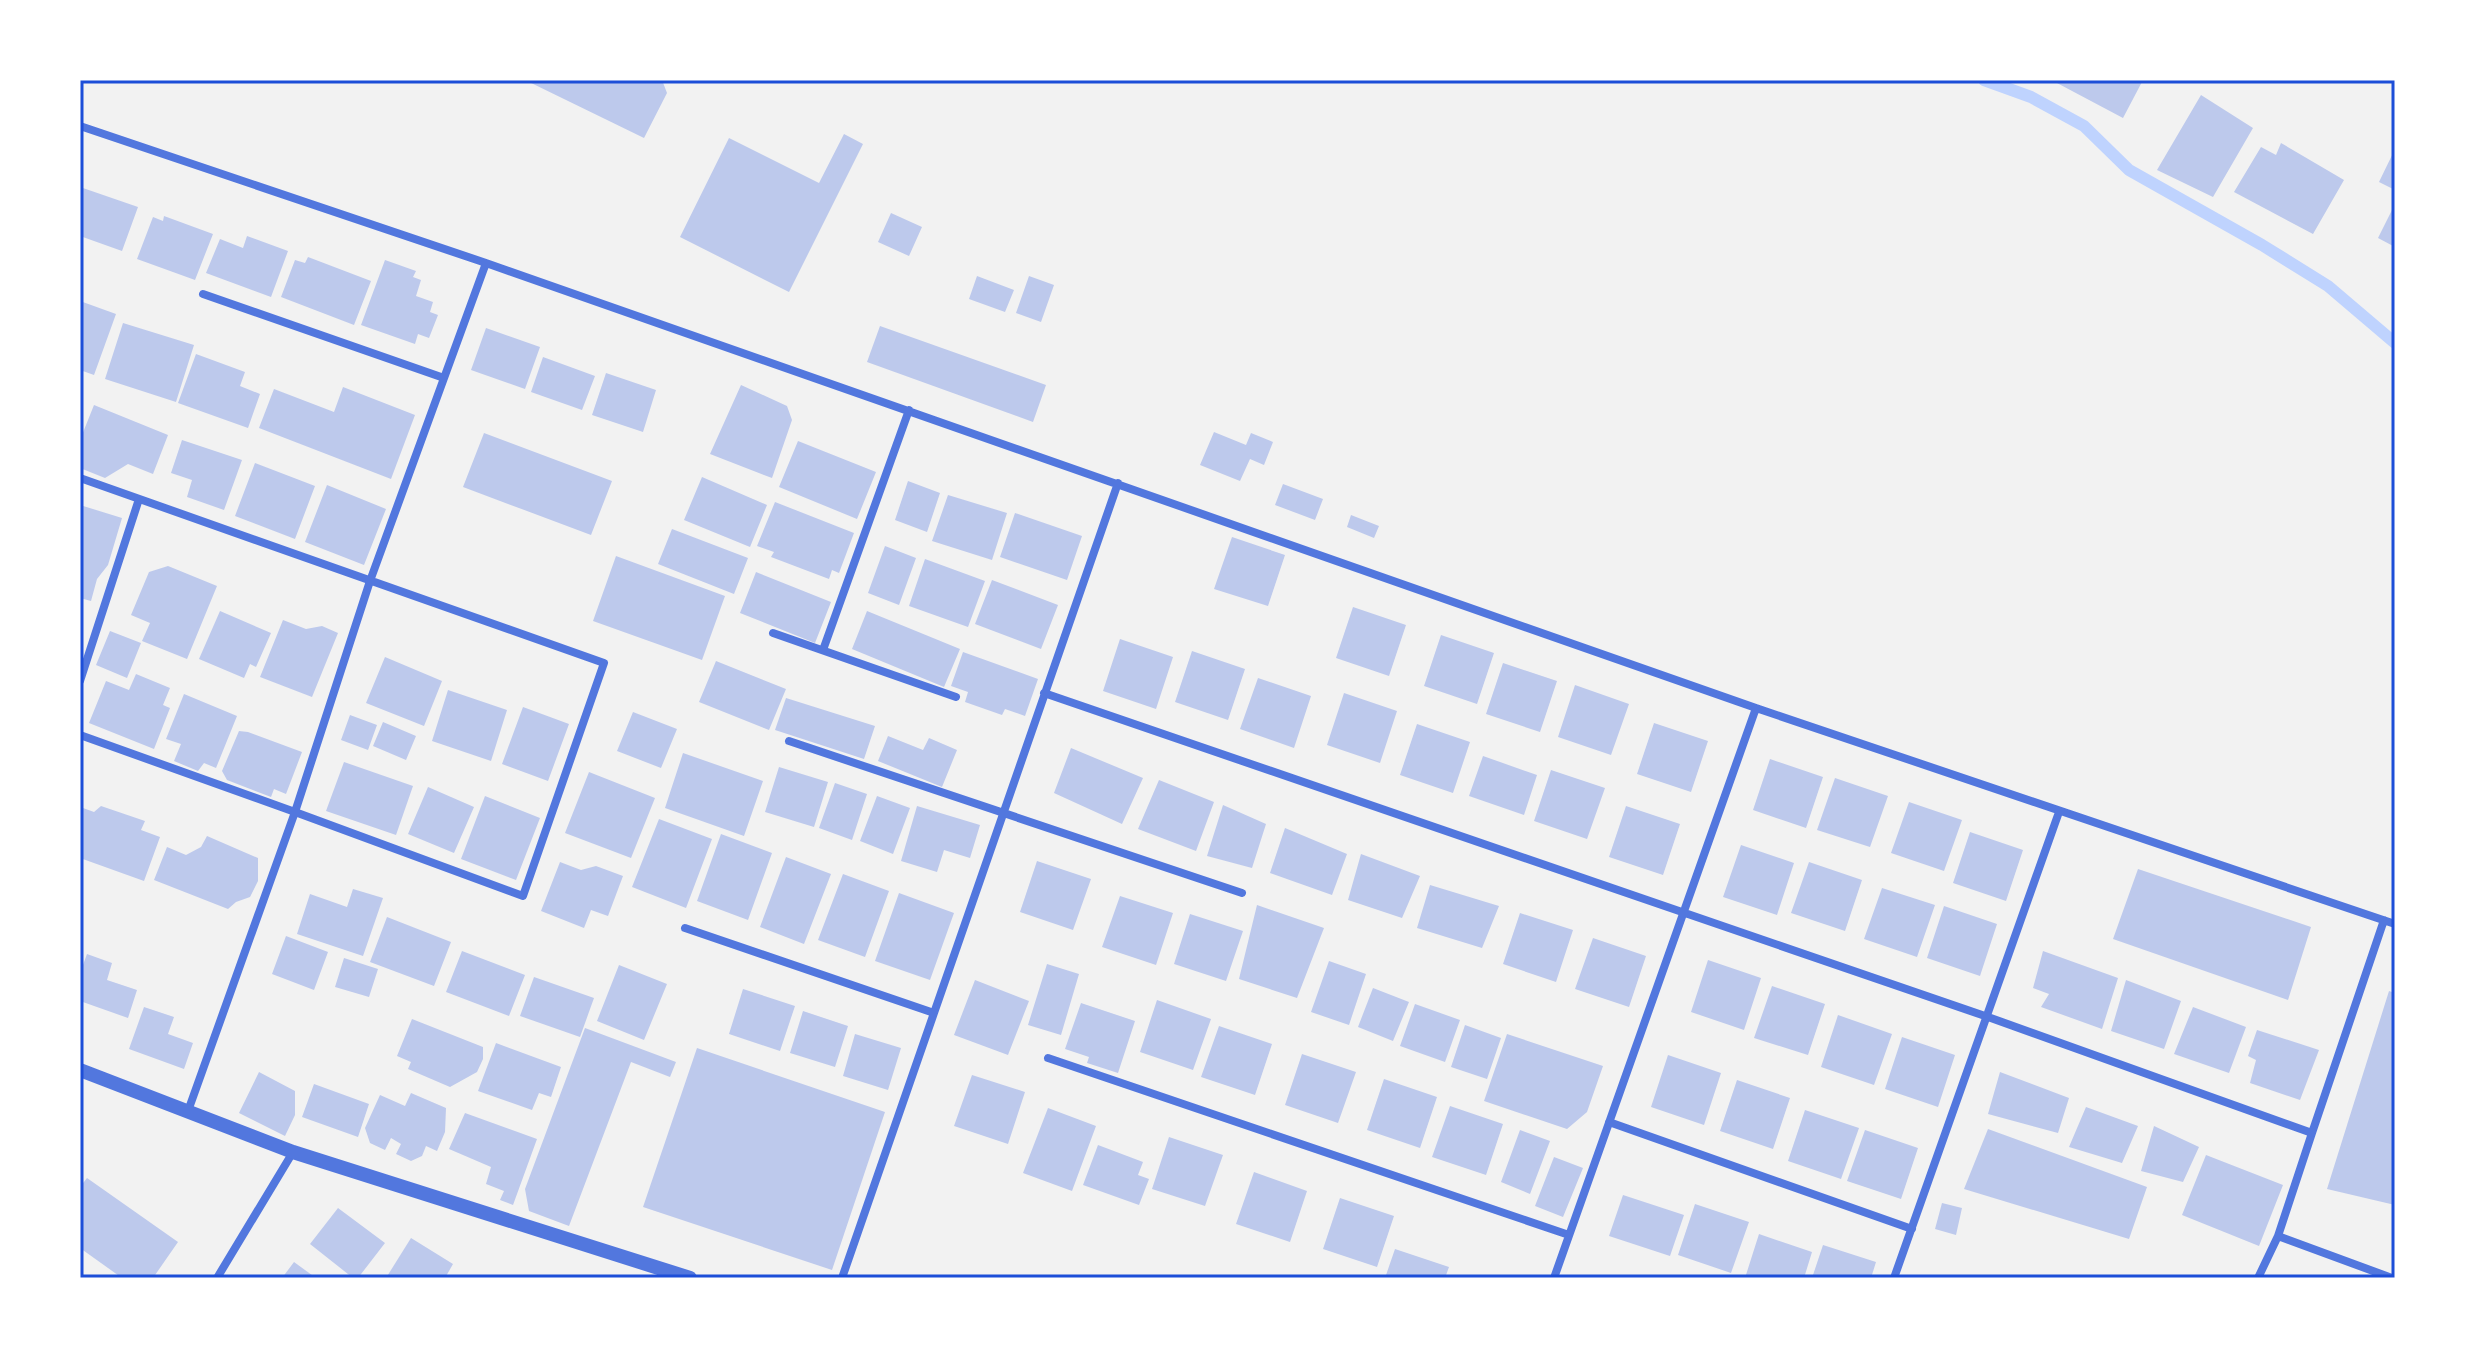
<svg xmlns="http://www.w3.org/2000/svg" width="2475" height="1358" font-family="Quicksand,sans-serif">
	<style>
		.lines { fill: none; stroke-linecap: round; stroke-linejoin: round }
		.stream { stroke: #bfd3fe; stroke-width: 12 }
		.building { fill: #bdc9ec }
		.minor { stroke: #5277de; stroke-width: 8 }
		.tertiary { stroke: #5277de; stroke-width: 14 }
		.neatline { fill: none; stroke: #1d4ed8; stroke-width: 3 }
	</style>
	<rect width="100%" height="100%" fill="#f2f2f2"/>
	<g class="lines">
		<path class="stream" d="M1984 80 2031 97 2084 126 2129 170 2262 245 2328 286 2395 343"/>
	</g>
	<path class="building" d="M525 80H662L667 93 644 138Z
		M2059 80H2143L2123 118 2057 83Z
		M2201 95 2253 128 2213 197 2157 170Z
		M844 134 863 144 789 292 680 237 729 138 819 183Z
		M2281 143 2344 180 2313 234 2234 192 2261 147 2276 155Z
		M2395 149V190L2379 182Z
		M80 187 138 207 122 251 80 236Z
		M2395 204V247L2378 238Z
		M891 213 922 227 909 256 878 242Z
		M164 216 213 234 195 280 137 259 153 217 163 221Z
		M247 236 288 251 271 297 206 273 220 239 243 248Z
		M308 257 371 281 354 325 281 297 295 260 305 263Z
		M385 260 416 271 413 277 421 280 416 296 433 302 430 312 438 315 429 338 418 334 415 344 361 325Z
		M977 276 1014 290 1005 312 969 299Z
		M1029 276 1054 285 1041 322 1016 313Z
		M80 301 116 314 94 375 80 370Z
		M123 323 194 345 176 402 105 379Z
		M880 326 1046 385 1033 422 867 362Z
		M486 328 540 347 525 389 471 370Z
		M196 354 245 372 240 386 260 394 248 428 178 403Z
		M543 357 595 376 582 410 531 392Z
		M606 373 656 390 643 432 592 415Z
		M741 385 787 406 792 420 772 478 710 454Z
		M343 387 415 415 391 479 259 428 274 389 334 412Z
		M94 405 168 435 153 474 128 464 105 478 80 468V440Z
		M1214 432 1246 445 1251 433 1273 442 1264 465 1250 459 1240 481 1200 465Z
		M484 433 612 481 591 535 463 487Z
		M182 440 242 460 224 510 187 497 192 480 171 473Z
		M798 441 876 472 857 519 779 487Z
		M255 463 315 486 295 539 235 516Z
		M702 477 767 505 750 547 684 520Z
		M908 481 940 493 927 532 895 520Z
		M1283 484 1323 499 1315 520 1275 505Z
		M327 485 386 509 364 565 305 542Z
		M948 495 1007 513 992 560 932 541Z
		M775 502 854 533 839 573 832 570 829 579 771 557 774 552 757 546Z
		M80 505 122 518 108 565 97 579 91 601 80 598Z
		M1015 513 1082 536 1067 580 1000 557Z
		M1351 515 1379 526 1374 538 1347 527Z
		M672 529 748 558 734 594 658 564Z
		M1232 537 1285 555 1268 606 1214 589Z
		M885 546 916 558 899 605 868 593Z
		M616 556 725 596 702 660 593 621Z
		M925 559 985 581 968 627 909 606Z
		M168 566 217 586 187 659 142 641 150 623 131 615 149 572Z
		M756 572 831 602 815 643 740 613Z
		M992 580 1058 605 1041 649 975 624Z
		M1353 607 1406 625 1389 676 1336 658Z
		M220 611 271 633 256 667 250 664 244 678 199 659Z
		M867 611 960 649 944 687 852 649Z
		M283 620 306 629 322 626 338 633 312 697 260 677Z
		M110 631 141 643 127 678 96 665Z
		M1441 635 1494 653 1477 704 1424 686Z
		M1120 639 1173 657 1156 709 1103 691Z
		M1192 651 1245 669 1228 720 1175 702Z
		M963 652 1038 679 1025 716 1005 709 1002 715 965 702 968 692 951 686Z
		M385 657 442 681 424 726 366 703Z
		M716 661 786 689 769 730 699 702Z
		M1503 663 1557 681 1540 732 1486 714Z
		M136 674 170 688 163 705 170 708 154 749 89 723 106 681 129 690Z
		M1258 678 1311 696 1294 748 1240 729Z
		M1575 685 1629 704 1611 755 1558 737Z
		M448 690 507 710 491 761 432 741Z
		M1344 693 1397 711 1380 763 1327 745Z
		M184 694 237 716 216 768 204 763 198 771 174 761 181 744 166 739Z
		M786 698 875 726 864 759 775 730Z
		M523 707 569 724 548 781 502 764Z
		M633 712 677 729 661 768 617 751Z
		M350 715 377 725 368 750 341 740Z
		M383 722 416 736 406 760 373 746Z
		M1654 723 1708 741 1691 792 1637 774Z
		M1417 724 1470 742 1453 793 1400 775Z
		M239 731 248 732 302 752 286 794 274 789 271 797 227 780 222 771Z
		M888 736 923 750 929 738 957 750 942 787 878 761Z
		M1071 748 1143 778 1122 824 1054 793Z
		M683 753 763 781 744 836 665 808Z
		M1483 756 1537 775 1524 815 1469 796Z
		M1770 759 1823 777 1806 828 1753 810Z
		M344 762 413 786 396 835 326 811Z
		M779 767 828 782 814 827 765 812Z
		M1551 770 1605 788 1587 839 1534 821Z
		M589 772 655 798 631 858 565 833Z
		M1835 778 1888 796 1870 847 1817 830Z
		M1159 780 1214 802 1196 851 1138 829Z
		M835 783 867 794 852 840 819 828Z
		M428 787 474 807 454 853 408 834Z
		M485 796 540 818 516 880 461 859Z
		M877 796 910 808 893 854 860 841Z
		M1909 802 1962 820 1944 871 1891 853Z
		M1223 805 1266 824 1252 868 1207 856Z
		M101 806 145 821 141 830 160 837 144 881 80 858V817L83 808 94 812Z
		M917 806 980 825 970 858 944 850 937 872 901 861Z
		M1626 806 1680 824 1663 875 1609 857Z
		M659 819 712 839 686 908 632 887Z
		M1285 828 1347 854 1332 895 1270 873Z
		M1970 832 2023 850 2006 901 1953 883Z
		M721 834 772 853 748 920 697 901Z
		M207 836 258 858V881L250 897 236 902 228 909 154 880 167 847 186 855 201 847Z
		M1741 845 1794 863 1777 915 1723 897Z
		M1361 854 1420 876 1402 918 1348 900Z
		M786 857 831 874 804 944 760 927Z
		M1037 861 1091 879 1073 930 1020 912Z
		M560 862 581 870 596 866 623 876 608 916 591 910 584 928 541 911Z
		M1809 862 1862 880 1845 931 1791 913Z
		M2138 869 2311 927 2288 1000 2113 939Z
		M843 874 889 891 865 957 818 940Z
		M1430 885 1499 906 1482 948 1417 928Z
		M1882 888 1935 905 1917 957 1864 939Z
		M353 889 383 898 363 956 297 934 310 894 347 907Z
		M899 893 954 913 930 980 875 961Z
		M1120 896 1173 913 1156 965 1102 947Z
		M1257 905 1324 928 1297 998 1239 979Z
		M1944 906 1997 924 1980 976 1927 958Z
		M1520 913 1573 930 1556 982 1503 964Z
		M1190 914 1243 931 1226 981 1174 964Z
		M387 917 451 942 434 986 370 962Z
		M286 936 328 952 314 990 272 974Z
		M1593 938 1646 956 1629 1007 1575 989Z
		M462 951 525 975 509 1016 446 992Z
		M2043 951 2118 978 2102 1029 2041 1007 2049 994 2033 988Z
		M87 954 112 963 107 980 137 990 128 1018 80 1001V973Z
		M344 958 378 969 369 997 335 987Z
		M1708 960 1761 978 1744 1030 1691 1012Z
		M1329 961 1366 974 1349 1025 1311 1012Z
		M1047 964 1079 974 1061 1035 1028 1025Z
		M619 965 667 984 644 1040 597 1021Z
		M534 977 594 998 580 1037 520 1016Z
		M975 980 1029 1001 1008 1055 954 1035Z
		M2126 980 2181 1001 2164 1049 2111 1031Z
		M1772 986 1825 1004 1808 1055 1754 1038Z
		M1373 988 1409 1002 1393 1041 1358 1027Z
		M743 989 795 1006 780 1051 729 1034Z
		M2389 991 2395 993V1205L2327 1189Z
		M1157 1000 1211 1019 1193 1070 1140 1052Z
		M1081 1003 1135 1021 1118 1073 1087 1063 1089 1057 1065 1049Z
		M1415 1004 1460 1020 1445 1062 1400 1046Z
		M144 1007 174 1017 168 1034 193 1043 184 1069 129 1049Z
		M2193 1007 2246 1027 2229 1073 2174 1054Z
		M803 1011 848 1026 835 1067 790 1053Z
		M1838 1015 1892 1034 1874 1085 1821 1067Z
		M412 1019 483 1047V1059L477 1072 450 1087 408 1069 411 1062 397 1056Z
		M1465 1025 1501 1038 1487 1079 1451 1067Z
		M1219 1026 1272 1044 1255 1095 1201 1077Z
		M585 1028 676 1062 670 1077 631 1062 569 1226 529 1211 525 1189Z
		M2257 1030 2319 1050 2300 1100 2250 1083 2256 1060 2248 1056Z
		M855 1034 901 1048 888 1090 843 1076Z
		M1507 1034 1603 1066 1587 1112 1567 1129 1484 1101Z
		M1902 1037 1955 1055 1938 1107 1885 1089Z
		M496 1043 561 1067 551 1097 539 1093 532 1110 478 1091Z
		M697 1048 885 1112 832 1270 643 1207Z
		M1302 1054 1356 1072 1338 1123 1285 1105Z
		M1668 1055 1721 1073 1704 1125 1651 1107Z
		M259 1072 295 1091V1115L285 1136 239 1113Z
		M2000 1072 2069 1098 2058 1133 1988 1114Z
		M972 1075 1025 1092 1008 1144 954 1126Z
		M1384 1079 1437 1097 1420 1148 1367 1130Z
		M1737 1080 1790 1098 1773 1149 1720 1131Z
		M314 1084 369 1104 358 1137 302 1117Z
		M411 1093 446 1108 445 1132 437 1151 426 1146 422 1156 411 1161 396 1154 401 1144 391 1138 385 1150 370 1143 365 1128 380 1095 405 1106Z
		M1450 1106 1503 1124 1486 1175 1432 1157Z
		M2086 1107 2138 1126 2122 1163 2069 1147Z
		M1048 1108 1096 1126 1072 1191 1023 1173Z
		M1805 1110 1859 1128 1841 1179 1788 1161Z
		M465 1113 537 1139 513 1205 500 1200 504 1191 486 1184 491 1167 449 1149Z
		M2154 1126 2199 1147 2183 1182 2141 1171Z
		M1988 1129 2147 1187 2129 1239 1964 1189Z
		M1520 1130 1550 1141 1530 1194 1501 1182Z
		M1865 1130 1918 1148 1901 1199 1847 1181Z
		M1169 1137 1223 1155 1205 1206 1152 1189Z
		M1098 1145 1143 1162 1138 1175 1149 1179 1139 1205 1083 1185Z
		M2206 1155 2283 1185 2259 1246 2182 1215Z
		M1554 1157 1583 1168 1563 1217 1535 1206Z
		M1254 1172 1307 1191 1290 1242 1236 1224Z
		M87 1178 178 1242 153 1278H122L80 1248V1187Z
		M1623 1195 1684 1215 1670 1256 1609 1236Z
		M1340 1198 1394 1216 1377 1267 1323 1249Z
		M1942 1203 1962 1208 1956 1235 1935 1229Z
		M1695 1204 1749 1222 1731 1273 1678 1255Z
		M338 1208 385 1243 358 1278H353L310 1244Z
		M1759 1234 1812 1252 1804 1278H1745Z
		M411 1238 453 1264 445 1278H386Z
		M1823 1245 1876 1262 1871 1278H1812Z
		M1395 1249 1449 1267 1445 1278H1385Z
		M294 1262 316 1278H282Z"/>
	<g class="lines">
		<path class="minor" d="M80 126 486 263 1756 708 2395 924
			M203 294 444 378
			M80 478 604 663 523 896 295 812 188 1111
			M773 633 956 697
			M823 650 909 410
			M80 681 139 499
			M1044 693 1988 1017 2312 1133 2384 920
			M80 735 295 812 370 581 486 263
			M789 741 1242 893
			M685 928 934 1013
			M1048 1058 1569 1235
			M1609 1122 1912 1229
			M2278 1236 2392 1278
			M217 1278 293 1152
			M842 1278 1118 483
			M1554 1278 1756 708
			M1894 1278 2059 812
			M2258 1278 2278 1236 2312 1133"/>
		<path class="tertiary" d="M80 1070 293 1152 690 1278"/>
	</g>
	<rect width="2475" height="1358" fill="none" stroke="#ffffff" stroke-width="164"/>
	<rect x="82" y="82" width="2311" height="1194" class="neatline"/>
</svg>
